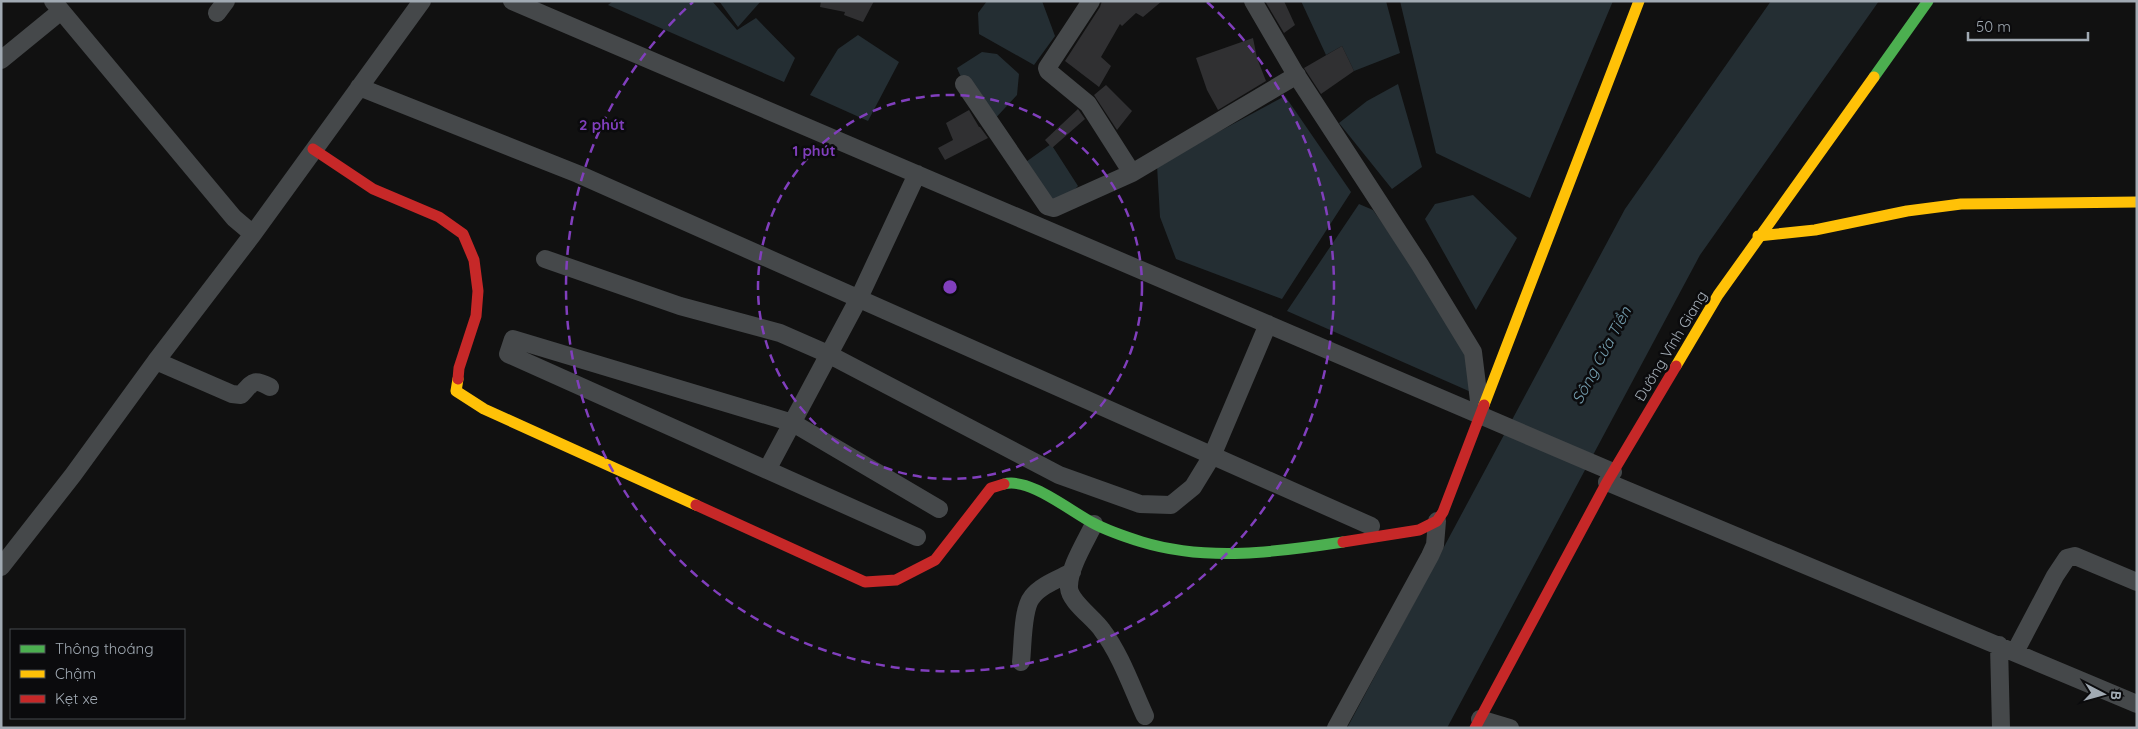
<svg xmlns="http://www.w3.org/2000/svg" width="2138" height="729" font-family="Quicksand,sans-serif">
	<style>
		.water { fill: #242e33 }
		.building { fill: #303032 }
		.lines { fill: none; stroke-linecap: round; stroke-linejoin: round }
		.street { stroke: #45484a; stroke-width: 18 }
		.fast { stroke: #4caf50; stroke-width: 11 }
		.slow { stroke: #ffc107; stroke-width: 11 }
		.jam { stroke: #c62828; stroke-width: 11 }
		.ring { fill: none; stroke: #813fbd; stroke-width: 2.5; stroke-dasharray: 9 6 }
		.labels { text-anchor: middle; stroke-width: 5; stroke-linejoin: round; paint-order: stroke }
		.street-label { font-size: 15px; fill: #a1aab3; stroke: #0b0b0d }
		.water-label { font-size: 16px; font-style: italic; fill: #759fb0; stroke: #0b0b0d }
		.centre { fill: #813fbd; stroke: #0b0b0d; stroke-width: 2.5 }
		.ring-label { font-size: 15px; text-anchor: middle; font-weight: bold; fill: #813fbd; stroke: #0b0b0d; stroke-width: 5; stroke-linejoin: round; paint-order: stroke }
	</style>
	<rect width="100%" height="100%" fill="#111"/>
	<path class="water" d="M613 1H712L737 30 756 18 795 58 784 82 608 5Z
		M719 1H761L738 27Z
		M987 1H1042L1055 36 1034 65 979 34 978 13Z
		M1301 1H1386L1400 53 1354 71 1342 46 1326 55Z
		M1400 1H1613L1530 198 1436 153Z
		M1771 1H1879L1700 255 1447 728H1347L1625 209Z
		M858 35 899 62 868 121 810 95 838 49Z
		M982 52 997 54 1019 74 1017 95 991 123 964 84 957 68Z
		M1398 84 1422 167 1392 189 1339 123 1367 101Z
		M1285 96 1351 192 1282 299 1176 259 1160 217 1157 165Z
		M1051 144 1078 186 1066 198 1052 199 1023 164Z
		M1473 195 1517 238 1476 310 1425 219 1435 204Z
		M1359 204 1373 210 1440 305 1468 355 1471 392 1287 311Z"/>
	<path class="building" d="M821 1H874L863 22 844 15 845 12 820 7Z
		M1102 1H1162L1143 17 1136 13 1122 26 1120 24 1101 57 1111 66 1099 87 1065 61 1100 7Z
		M1265 1H1284L1295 25 1284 33Z
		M1253 38 1257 58 1266 81 1218 110 1207 90 1196 58Z
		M1342 46 1354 71 1321 94 1304 68Z
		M1106 85 1132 111 1117 130 1094 95Z
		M1078 109 1085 119 1052 148 1045 140Z
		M969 110 979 127H980L988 138 945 160 938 148 953 140 946 123Z"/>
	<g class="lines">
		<path class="street" d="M53 1 234 218 253 234
			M512 1 1613 472
			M1091 1 1047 68 1048 71 1088 104 1132 173
			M1253 1 1295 73 1420 265 1473 352 1480 409
			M217 13 226 1
			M1 60 61 11
			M964 84 1047 206 1054 208 1132 173 1297 75
			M359 87 578 174 1371 526
			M545 259 680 306 780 333 828 354 1059 475 1140 504 1171 505 1193 487 1212 456 1268 324
			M156 361 232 394 241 395C253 382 253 378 270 387
			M767 470 859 298 917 174
			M1607 482 2137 704
			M1094 524C1086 541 1068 569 1069 588 1070 602 1094 618 1102 630 1121 655 1132 688 1145 716
			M917 537 508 354 513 339 793 423 939 509
			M1 567 73 475 156 361 253 234 422 1
			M1999 645 2001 728
			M2015 652 2055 576 2067 558 2075 556 2137 582
			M1021 662C1023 646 1022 609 1032 597 1041 585 1059 579 1072 572
			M1480 719 1510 728
			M1336 728 1430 556 1435 545 1437 521"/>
		<path class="fast" d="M1874 77 1928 1
			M1004 484C1029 477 1070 511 1093 523 1108 531 1126 537 1142 542 1208 562 1277 552 1343 542"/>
		<path class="slow" d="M1758 236 1815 230 1907 211 1961 204 2137 202
			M1676 366 1718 295 1874 77
			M458 379 456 391 484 409 696 505
			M1484 405 1639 1"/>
		<path class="jam" d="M313 149 373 189 439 217 463 234 474 260 478 291 476 316 459 368 458 379
			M696 505 865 582 896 580 935 560 991 488 1004 484
			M1343 542 1419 530 1437 521 1443 512 1484 405
			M1475 728 1607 482 1676 366"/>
	</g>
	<g class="ring">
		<circle cx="950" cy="287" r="192"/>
		<path d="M1207 2A384 384 0 1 1 693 2"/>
	</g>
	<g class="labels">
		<g class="street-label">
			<text transform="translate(1671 346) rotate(-59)" y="5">Đường Vĩnh Giang</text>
		</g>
		<g class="water-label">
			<text transform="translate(1601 355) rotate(-62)" y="6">Sông Cửa Tiền</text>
		</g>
	</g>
	<circle cx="950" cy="287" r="8" class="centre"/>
	<g class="ring-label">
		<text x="602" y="130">2 phút</text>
		<text x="814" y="156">1 phút</text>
	</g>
	<rect width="2138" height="729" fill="none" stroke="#a1aab3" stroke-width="5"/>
	<rect x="10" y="629" width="175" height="90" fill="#0b0b0d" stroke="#474b4f"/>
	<rect x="20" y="645" width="25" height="8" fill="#4caf50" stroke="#474b4f"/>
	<text x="55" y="654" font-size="15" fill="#a1aab3">Thông thoáng</text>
	<rect x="20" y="670" width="25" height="8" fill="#ffc107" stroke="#474b4f"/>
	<text x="55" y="679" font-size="15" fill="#a1aab3">Chậm</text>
	<rect x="20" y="695" width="25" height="8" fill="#c62828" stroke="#474b4f"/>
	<text x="55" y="704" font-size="15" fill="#a1aab3">Kẹt xe</text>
	<g transform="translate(2103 694) rotate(96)" stroke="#0b0b0d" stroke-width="4" paint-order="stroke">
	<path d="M0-4L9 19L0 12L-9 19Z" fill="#a1aab3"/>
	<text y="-8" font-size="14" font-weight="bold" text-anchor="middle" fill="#a1aab3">B</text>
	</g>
	<path d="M1968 32v8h120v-8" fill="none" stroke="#a1aab3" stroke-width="2.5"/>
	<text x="1976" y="32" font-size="15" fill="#a1aab3" stroke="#0b0b0d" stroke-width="4" paint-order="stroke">50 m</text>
</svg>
